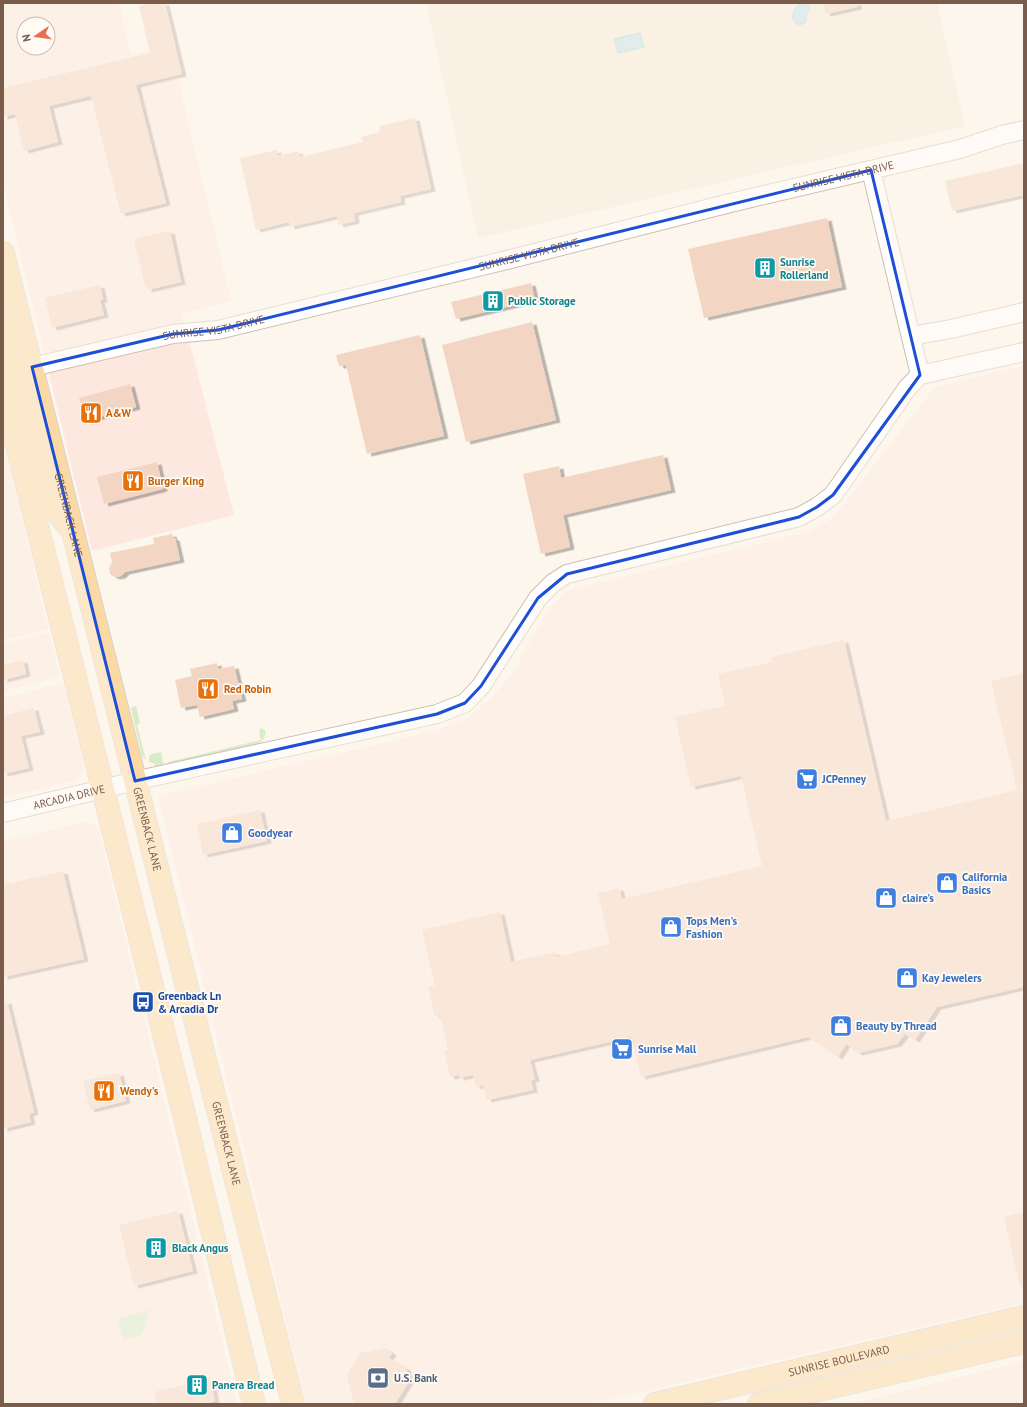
<svg xmlns="http://www.w3.org/2000/svg" width="1027" height="1407" font-family="'PT Sans',sans-serif">
	<style>
		.residential { fill: #f5e8da }
		.commercial { fill: #fde8e0; fill-rule: evenodd }
		.green { fill: #d8ecc9 }
		.water { fill: #bfe3e8; stroke: #a5d3da }
		.building { fill: #f3d5c3; filter: url(#shadow) }
		.lines { fill: none; stroke-linecap: round; stroke-linejoin: round }
		.minor-casing { stroke: #d1beb0; stroke-width: 20 }
		.major-casing { stroke: #dad1cd; stroke-width: 24 }
		.minor { stroke: #fff; stroke-width: 18 }
		.major { stroke: #fbd9a5; stroke-width: 22 }
		.marked { fill: none; stroke: #1d4ed8; stroke-width: 3; stroke-linejoin: round }
		.labels { text-anchor: middle; stroke-width: 3.5; stroke-linejoin: round; paint-order: stroke }
		.street-label { font-size: 11px; fill: #7a5c4d; stroke: #fffaf3 }
		.culture-label { font-size: 11px; font-weight: bold; fill: #0d838f; stroke: #fffaf3; text-anchor: start }
		.food-label { font-size: 11px; font-weight: bold; fill: #c56008; stroke: #fffaf3; text-anchor: start }
		.shop-label { font-size: 11px; font-weight: bold; fill: #366cbe; stroke: #fffaf3; text-anchor: start }
		.transit-label { font-size: 11px; font-weight: bold; fill: #164399; stroke: #fffaf3; text-anchor: start }
		.service-label { font-size: 11px; font-weight: bold; fill: #4e5e75; stroke: #fffaf3; text-anchor: start }
	</style>
	<defs>
		<filter id="shadow"><feDropShadow dx="4.5" dy="2.5" stdDeviation="0" flood-color="#0004"/></filter>
	</defs>
	<rect width="100%" height="100%" fill="#fdf6ec"/>
	<path class="residential" d="M426 3H937L965 126 478 238Z"/>
	<path class="commercial" d="M5 3H119L131 55 176 44 184 76 3 118V4ZM24 24H48V48H24Z
		M178 79 231 301 182 313 234 515 92 551 3 183V118Z
		M1024 366V1303L589 1404H306L158 796 435 731 468 718 492 697 511 675 549 609 568 590 808 532 832 519 935 387Z
		M3 439 48 629 3 640Z
		M49 633 60 677 3 691V643Z
		M63 683 84 770 77 780 3 798V698Z
		M85 822 98 826 237 1404H3V841Z
		M1024 1361V1404H850Z"/>
	<path class="green" d="M136 706 140 723 137 725 146 760 142 756 131 708Z
		M261 728 265 730C267 735 263 740 258 744L168 765V762L261 740 259 731Z
		M161 752 164 766 155 767V764L149 762V755Z
		M150 1310 142 1335 123 1340 117 1319Z"/>
	<path class="water" d="M800 3H807L810 8 806 14V22L800 25C788 21 793 9 800 3Z
		M640 33 644 47 618 53 614 39Z"/>
	<path class="building" d="M150 3H165L182 74 136 85 166 203 121 214 91 96 49 106 58 142 24 151 15 114 3 117V88L150 53 139 6Z
		M823 3H857V7L826 14Z
		M415 118 431 189 400 196 401 202 354 213 355 221 339 225 337 216 290 227 289 222 256 230 240 158 277 150 278 156 298 151 300 157 363 142 361 137 380 132 379 126Z
		M1024 163V195L952 211 945 181Z
		M827 218 842 287 704 318 688 249Z
		M170 231 181 282 147 290V286H145L134 242 137 241 136 238Z
		M531 283 535 300 456 319 451 302Z
		M100 285 103 300H100L104 315 52 328 45 298Z
		M532 322 556 420 466 442 442 345Z
		M420 335 444 436 367 454 346 365 339 366 336 355Z
		M130 384 136 407 85 421 79 398Z
		M663 455 671 490 563 515 570 547 541 554 523 474 559 466 561 478Z
		M157 462 163 489 104 504 97 477Z
		M172 534 173 538H175L180 560 125 572 121 576 115 577 110 574 109 568 112 562 110 553 154 544 153 538Z
		M844 640 886 821 1017 790 991 681 1024 673V987L937 1007 915 1040 905 1034 897 1044 858 1053 846 1044 838 1057 808 1037 641 1077 631 1037 530 1060 535 1079 531 1080 533 1090 487 1100 483 1085 476 1087 473 1075 459 1078V1075L450 1077 444 1051 448 1050 440 1015 435 1016 428 987 435 986 422 930 500 912 511 962 555 952 556 957 610 944 598 893 619 888 622 899 762 866 741 776 691 787 675 717 725 706 718 674 772 662 771 657Z
		M23 660 26 674 3 680V665Z
		M217 663 218 669 234 666 242 699 232 701 234 709 200 717 197 705 181 708 175 680 192 676 190 669Z
		M34 708 40 732 21 736 29 768 3 774V716Z
		M260 810 267 841 203 855 197 824Z
		M63 871 84 959 3 977V885Z
		M7 1001 34 1112 29 1114 31 1122 3 1129V1002Z
		M119 1073 126 1101 90 1110 83 1081Z
		M178 1211 193 1271 134 1286 119 1225Z
		M1024 1212V1286L1020 1287 1004 1217Z
		M385 1348 392 1353 389 1358 406 1368 409 1381 395 1404H354L347 1375 361 1351 365 1353Z
		M210 1378 215 1401 204 1404H157L154 1392Z"/>
	<g class="lines">
		<g class="minor-casing">
			<g id="minor">
				<path d="M871 170 920 375"/>
				<path d="M911 336 951 329 1024 312"/>
				<path id="s1" d="M32 367 173 334 218 330 511 259 730 203 960 149 1002 135 1024 130"/>
				<path id="s2" d="M3 813 152 777 437 714 465 703 481 686 538 598 553 583 567 574 799 517 817 507 833 495 908 387 920 375 1024 352"/>
			</g>
		</g>
		<g class="major-casing">
			<g id="major">
				<path id="s3" d="M3 253 209 1075 293 1404"/>
				<path d="M3 322C8 344 7 360 32 367"/>
				<path d="M3 372 16 379 21 395 49 502 69 527"/>
				<path d="M3 389 184 1114 254 1404"/>
				<path id="s4" d="M655 1404 1024 1317"/>
				<path d="M759 1404 1024 1342"/>
			</g>
		</g>
		<use href="#minor" class="minor"/>
		<use href="#major" class="major"/>
	</g>
	<path d="M0 0H1027V1407H0ZM871 170 920 375 833 495 817 507 799 517 567 574 538 598 481 686 465 703 437 714 135 781 32 367 173 334 218 330Z" fill="#fdf6ec" fill-opacity=".55" fill-rule="evenodd"/>
	<path class="marked" d="M871 170 920 375 833 495 817 507 799 517 567 574 538 598 481 686 465 703 437 714 135 781 32 367 173 334 218 330Z"/>
	<defs>
		<g id="building-square" transform="scale(1.15)"><rect x="-9" y="-9" width="18" height="18" rx="4" fill="#0f9aa8" stroke="#fffaf3"/><path d="M-4-6H4V6H1V3H-1V6H-4ZM-2.5-4.3h1.7v1.8h-1.7ZM.8-4.3h1.7v1.8H.8ZM-2.5-1h1.7V.8h-1.7ZM.8-1h1.7V.8H.8Z" fill="#fff"/></g>
		<g id="restaurant-square" transform="scale(1.15)"><rect x="-9" y="-9" width="18" height="18" rx="4" fill="#e8710a" stroke="#fffaf3"/><path d="M-5-6h1v4h1v-4h1v4h1v-4h1v5L-1.5 .5V6h-2V.5L-5-1ZM5-6V6H3V1.5H1.5Q1.5-4 5-6Z" fill="#fff"/></g>
		<g id="supermarket-square" transform="scale(1.15)"><rect x="-9" y="-9" width="18" height="18" rx="4" fill="#3f7fe0" stroke="#fffaf3"/><path d="M-6-5.5h2.5l.6 2H6L4.5 2H-2.5L-4.4-4H-6ZM-1.5 3.2a1.3 1.3 0 1 0 .1 0ZM3 3.2a1.3 1.3 0 1 0 .1 0Z" fill="#fff"/></g>
		<g id="shop-square" transform="scale(1.15)"><rect x="-9" y="-9" width="18" height="18" rx="4" fill="#3f7fe0" stroke="#fffaf3"/><path d="M-5-2.5h2.3a2.7 3.5 0 0 1 5.4 0H5L5.5 6h-11ZM-1.5-2.5h3a1.5 2.3 0 0 0-3 0Z" fill="#fff"/></g>
		<g id="bus-square" transform="scale(1.15)"><rect x="-9" y="-9" width="18" height="18" rx="4" fill="#1a4fb4" stroke="#fffaf3"/><path d="M-5-6H5V4H4V6H2V4H-2V6H-4V4H-5ZM-3.5-4V0h7V-4ZM-3.5 1.2v1.5H-2V1.2ZM2 1.2v1.5H3.5V1.2Z" fill="#fff"/></g>
		<g id="bank-square" transform="scale(1.15)"><rect x="-9" y="-9" width="18" height="18" rx="4" fill="#5c6f8a" stroke="#fffaf3"/><path d="M-6-4H6V4H-6ZM0-2.3a2.3 2.3 0 1 0 0 4.6a2.3 2.3 0 1 0 0-4.6Z" fill="#fff"/></g>
	</defs>
	<g fill-rule="evenodd">
		<use href="#building-square" x="765" y="268"/>
		<use href="#building-square" x="493" y="301"/>
		<use href="#restaurant-square" x="91" y="413"/>
		<use href="#restaurant-square" x="133" y="481"/>
		<use href="#restaurant-square" x="208" y="689"/>
		<use href="#supermarket-square" x="807" y="779"/>
		<use href="#shop-square" x="232" y="833"/>
		<use href="#shop-square" x="947" y="883"/>
		<use href="#shop-square" x="886" y="898"/>
		<use href="#shop-square" x="671" y="927"/>
		<use href="#shop-square" x="907" y="978"/>
		<use href="#bus-square" x="143" y="1002"/>
		<use href="#shop-square" x="841" y="1026"/>
		<use href="#supermarket-square" x="622" y="1049"/>
		<use href="#restaurant-square" x="104" y="1091"/>
		<use href="#building-square" x="156" y="1248"/>
		<use href="#bank-square" x="378" y="1378"/>
		<use href="#building-square" x="197" y="1385"/>
	</g>
	<g class="labels">
		<g class="street-label">
			<text dy="4" stroke="none"><textPath href="#s1" startOffset="834">SUNRISE VISTA DRIVE</textPath></text>
			<text dy="4" stroke="none"><textPath href="#s1" startOffset="510">SUNRISE VISTA DRIVE</textPath></text>
			<text dy="4" stroke="none"><textPath href="#s1" startOffset="186">SUNRISE VISTA DRIVE</textPath></text>
			<text dy="4" stroke="none"><textPath href="#s3" startOffset="270">GREENBACK LANE</textPath></text>
			<text dy="4" stroke="none"><textPath href="#s2" startOffset="68">ARCADIA DRIVE</textPath></text>
			<text dy="4" stroke="none"><textPath href="#s3" startOffset="594">GREENBACK LANE</textPath></text>
			<text dy="4" stroke="none"><textPath href="#s3" startOffset="918">GREENBACK LANE</textPath></text>
			<text dy="4" stroke="none"><textPath href="#s4" startOffset="189">SUNRISE BOULEVARD</textPath></text>
		</g>
		<g class="culture-label">
			<text x="780" y="266">Sunrise<tspan x="780" dy="13">Rollerland</tspan></text>
			<text x="508" y="305">Public Storage</text>
			<text x="172" y="1252">Black Angus</text>
			<text x="212" y="1389">Panera Bread</text>
		</g>
		<g class="food-label">
			<text x="106" y="417">A&amp;W</text>
			<text x="148" y="485">Burger King</text>
			<text x="224" y="693">Red Robin</text>
			<text x="120" y="1095">Wendy's</text>
		</g>
		<g class="shop-label">
			<text x="822" y="783">JCPenney</text>
			<text x="248" y="837">Goodyear</text>
			<text x="962" y="881">California<tspan x="962" dy="13">Basics</tspan></text>
			<text x="902" y="902">claire's</text>
			<text x="686" y="925">Tops Men's<tspan x="686" dy="13">Fashion</tspan></text>
			<text x="922" y="982">Kay Jewelers</text>
			<text x="856" y="1030">Beauty by Thread</text>
			<text x="638" y="1053">Sunrise Mall</text>
		</g>
		<g class="transit-label">
			<text x="158" y="1000">Greenback Ln<tspan x="158" dy="13">&amp; Arcadia Dr</tspan></text>
		</g>
		<g class="service-label">
			<text x="394" y="1382">U.S. Bank</text>
		</g>
	</g>
	<rect width="1027" height="1407" fill="none" stroke="#7a5c4d" stroke-width="8"/>
	<g transform="translate(36 36) rotate(257)"><circle r="19" fill="#fffaf3" stroke="#cabbb1"/>
	<path d="M0-3L7 15L0 10L-7 15Z" fill="#e76f51"/>
	<text y="-6" font-size="11" font-weight="bold" text-anchor="middle" fill="#7a5c4d">N</text>
	</g>
</svg>
